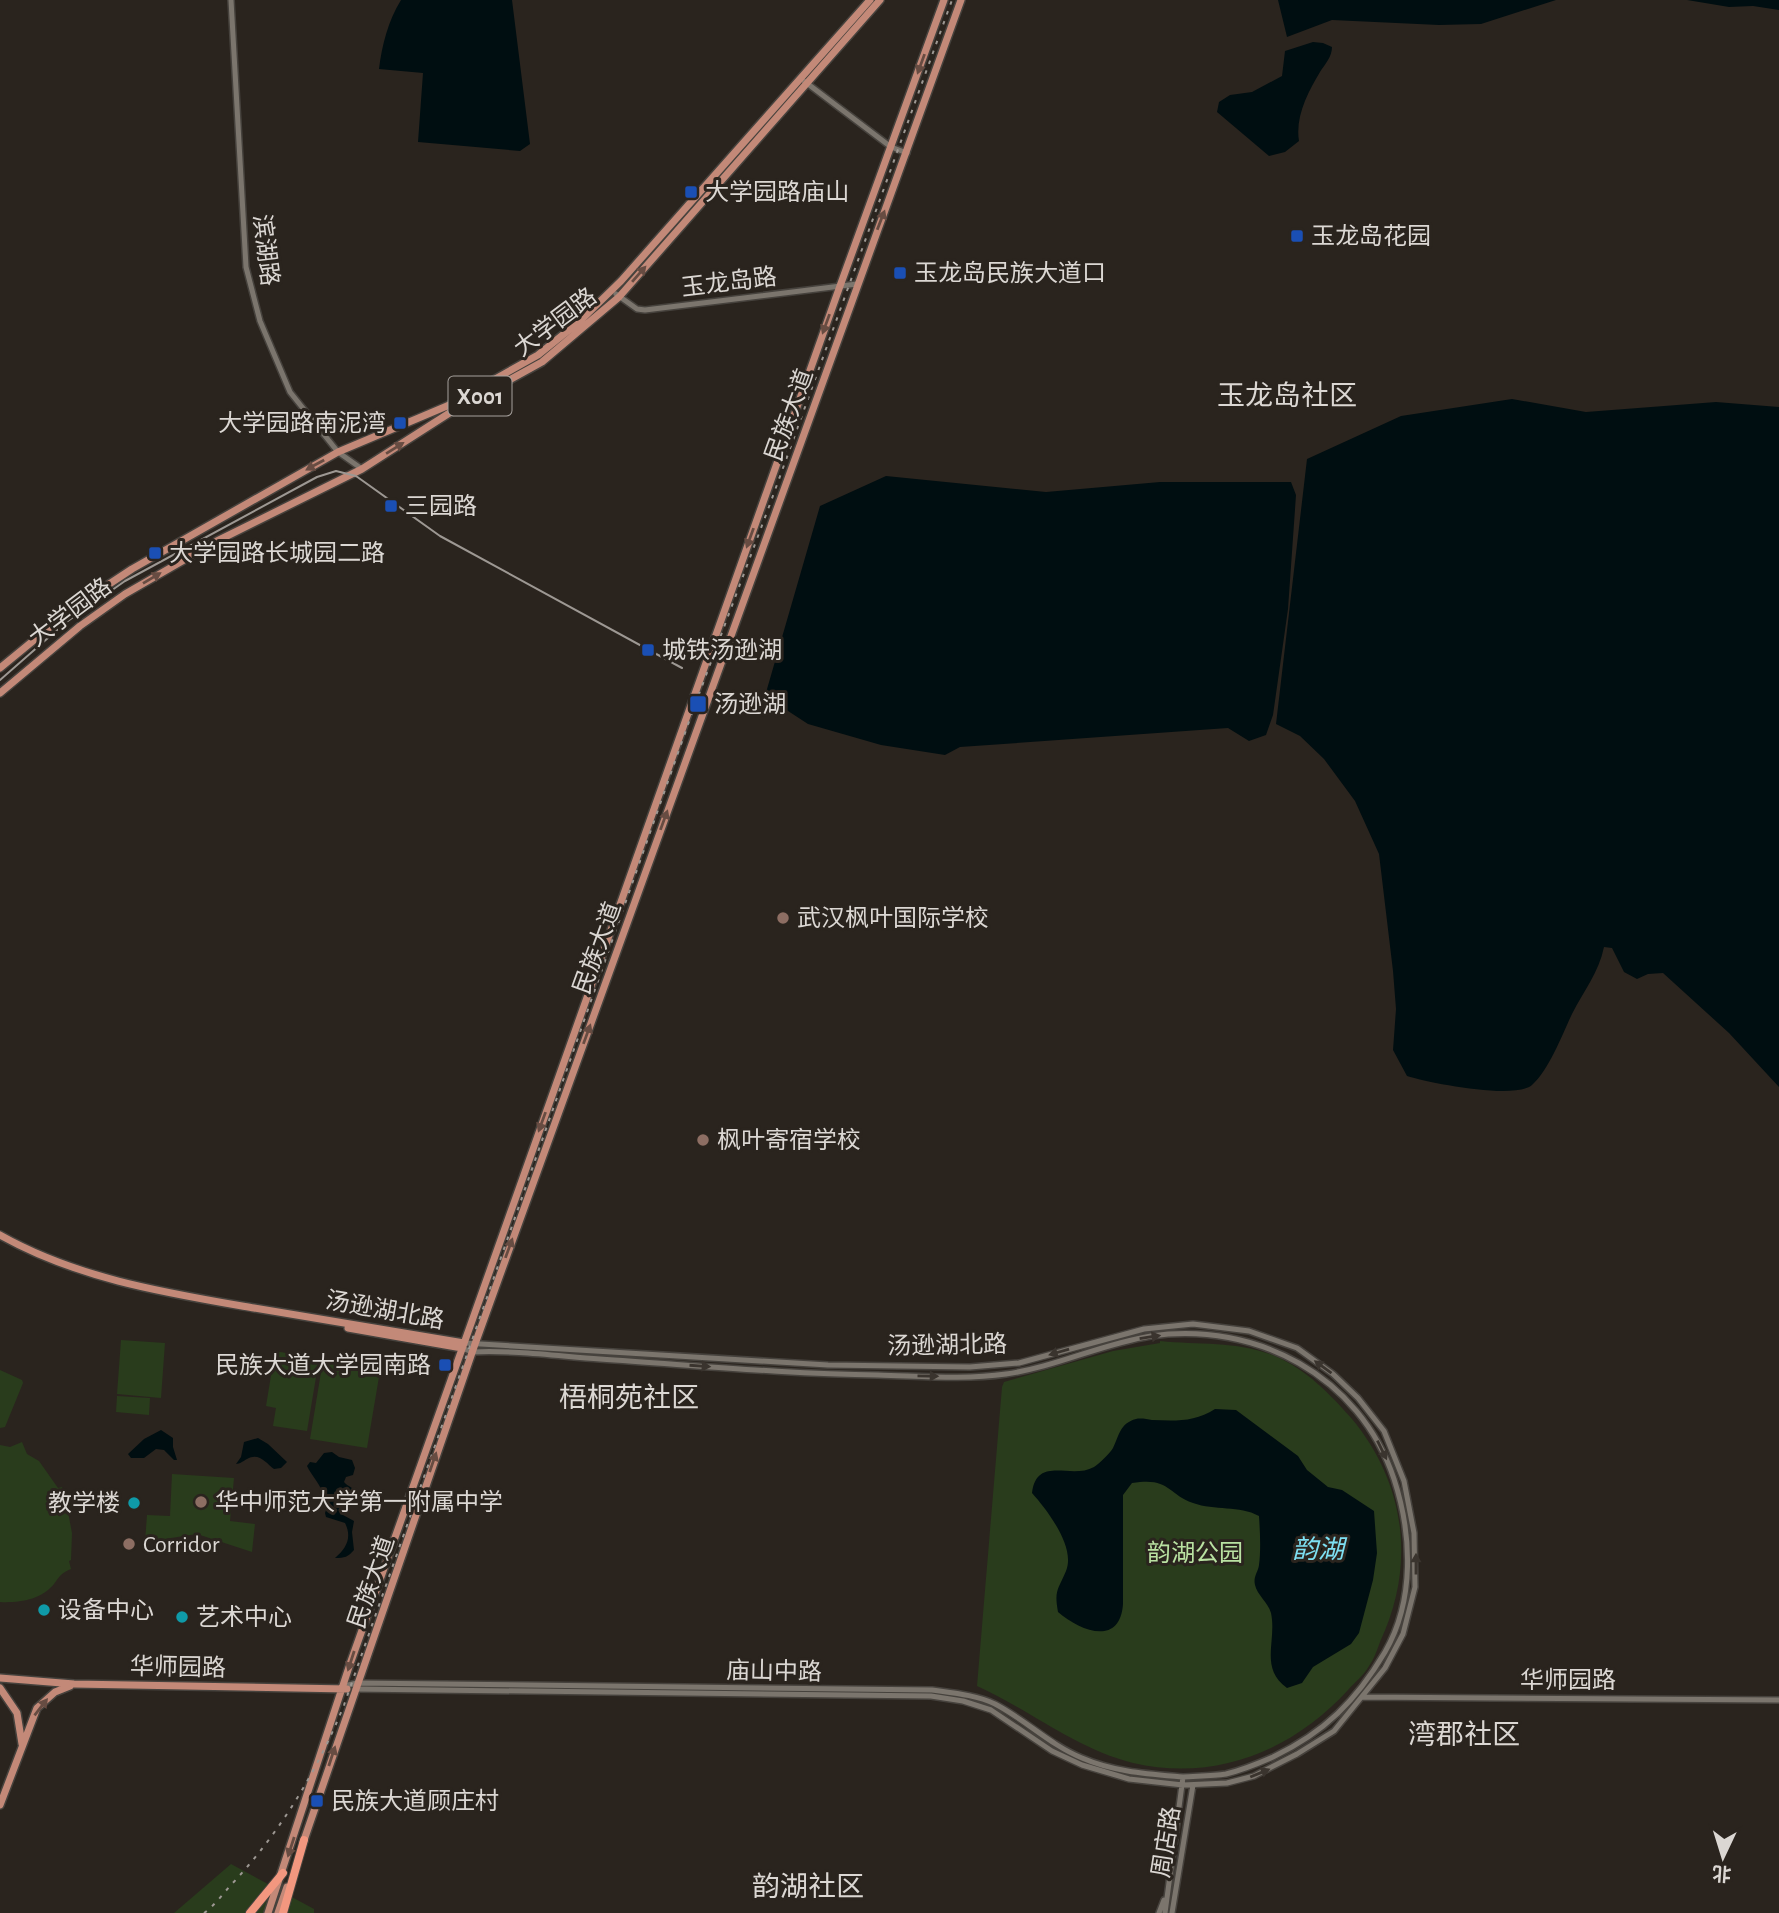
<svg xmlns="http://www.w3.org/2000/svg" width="1779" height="1913" font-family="'Alegreya Sans','Noto Sans SC',sans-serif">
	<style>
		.green { fill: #293c1c }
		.water { fill: #000e11 }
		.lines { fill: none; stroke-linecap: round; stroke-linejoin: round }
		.minor-casing { stroke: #46423d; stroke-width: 8 }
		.major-casing { stroke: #46423d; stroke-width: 10 }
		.highway-casing { stroke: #46423d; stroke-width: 10 }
		.minor { stroke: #7b756d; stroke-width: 5 }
		.major { stroke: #c38978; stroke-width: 7 }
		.highway { stroke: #f3977f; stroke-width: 8 }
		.tram { stroke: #9d9893; stroke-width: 2 }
		.rail { stroke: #9d9893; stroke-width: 2; stroke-dasharray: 3.5 7; stroke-linecap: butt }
		.oneway { fill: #674c42 }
		.oneway2 { fill: #3a342e }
		.transit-dot { fill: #1a4fb4; stroke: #2a241e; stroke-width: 2.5 }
		.education-dot { fill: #8d6e63; stroke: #2a241e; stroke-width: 2.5 }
		.culture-dot { fill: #0f9aa8; stroke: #2a241e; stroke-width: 2.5 }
		.labels { text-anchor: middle; stroke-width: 6; stroke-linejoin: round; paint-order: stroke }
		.shield { fill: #2a241e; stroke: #a6a19d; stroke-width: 2 }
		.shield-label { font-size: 23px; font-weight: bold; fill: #dbd7d3 }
		.poi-label { font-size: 24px; fill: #dbd7d3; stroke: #2a241e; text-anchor: start }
		.street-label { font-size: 24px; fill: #dbd7d3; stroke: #2a241e }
		.park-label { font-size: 24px; fill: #b9e2a2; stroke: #2a241e }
		.water-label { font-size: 26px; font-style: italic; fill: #7ee0f3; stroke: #2a241e }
		.quarter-label { font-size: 28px; fill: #dbd7d3; stroke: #2a241e }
	</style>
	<rect width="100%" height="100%" fill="#2a241e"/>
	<path class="green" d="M121 1340 165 1343 161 1398 117 1394Z
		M1160 1341C1199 1345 1238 1341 1275 1356 1307 1370 1330 1394 1352 1419 1406 1484 1416 1566 1380 1642 1377 1650 1374 1659 1369 1666 1364 1675 1355 1682 1348 1690 1292 1751 1216 1782 1133 1763 1076 1749 1030 1710 977 1686L1002 1387 1004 1382 1113 1351 1160 1343Z
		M275 1351 319 1359 307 1431 273 1426 276 1408 266 1406Z
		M323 1360 380 1371 367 1448 310 1439Z
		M0 1370 22 1380 23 1383 5 1427 0 1428Z
		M117 1396 150 1398 149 1415 116 1412Z
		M22 1442 27 1454 39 1461 58 1488 62 1487 72 1510 68 1512 72 1533 71 1560 69 1561 71 1569C61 1573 60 1576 54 1584 41 1600 19 1603 0 1602V1445L10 1447Z
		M172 1474 234 1478 230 1521 255 1524 252 1552 197 1534 145 1542 147 1515 170 1516Z
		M231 1864 314 1909V1913H174Z"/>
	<path class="water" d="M401 0H512L530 144 520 151 418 142 423 73 379 69C382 45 388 21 401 0Z
		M1278 0H1556L1481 24 1439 25 1332 20 1287 37Z
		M1687 0H1779V10L1753 6 1729 7Z
		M1313 42 1323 43 1332 47C1332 57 1325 64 1320 72 1308 92 1295 117 1299 141L1285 152 1269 156 1217 112 1219 102 1230 95 1252 92 1282 76 1285 51Z
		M1512 399 1586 412 1716 402 1779 407V1087L1729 1033 1663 973 1648 974 1637 979 1624 972 1612 948 1604 947C1599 972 1583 992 1572 1014 1562 1035 1549 1070 1532 1085 1515 1100 1429 1083 1407 1076L1393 1050 1396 1009 1393 971 1379 854 1355 801 1324 759 1300 736 1276 724 1307 459 1401 416Z
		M886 476 1046 492 1160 482H1291L1296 495 1288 609 1273 715 1266 735 1249 741 1228 728 960 747 945 755 881 745 808 724 765 696 820 506Z
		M1215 1409 1236 1410 1298 1456 1307 1470 1328 1487 1342 1490 1374 1511 1377 1553 1373 1580 1359 1633 1351 1644 1313 1667 1302 1683 1287 1688C1259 1668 1277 1641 1271 1613 1268 1602 1257 1595 1255 1585 1253 1577 1258 1572 1259 1565 1261 1550 1260 1531 1259 1516 1239 1505 1215 1511 1193 1503 1166 1493 1170 1477 1132 1483L1123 1495V1604C1120 1647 1080 1631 1058 1612 1054 1590 1058 1590 1066 1571 1076 1547 1047 1510 1032 1493 1037 1455 1071 1480 1094 1467 1099 1464 1110 1453 1113 1448 1119 1436 1120 1423 1136 1419 1140 1418 1147 1419 1152 1420 1176 1421 1195 1422 1215 1409Z
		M161 1430 173 1438V1447L177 1460H174L164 1450 156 1449 144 1458H131L128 1454 144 1439Z
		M258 1438 268 1444 287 1462 281 1468 274 1469C266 1463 259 1452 247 1459 243 1461 240 1464 236 1464L241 1457 244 1442Z
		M332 1452 339 1457 352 1460 355 1468 353 1475 346 1477 344 1482C349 1488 356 1487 356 1497L345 1502 341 1511 343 1515 354 1521 352 1532 354 1550C348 1557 345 1558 335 1558 347 1548 352 1537 345 1523L326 1517 325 1513 329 1501 327 1496 323 1495C322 1486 311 1475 307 1466L310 1462 316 1463 324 1453Z"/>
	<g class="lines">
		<g class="minor-casing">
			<path id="minor" d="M231 0 246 267 260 321 290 392 338 452 362 469
				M804 81 891 147 907 153
				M616 294 637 309 645 310 857 284
				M462 1348 472 1352C514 1350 558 1356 600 1359 693 1365 785 1374 878 1375 920 1376 965 1380 1006 1374 1056 1367 1101 1344 1151 1336 1256 1321 1360 1376 1394 1479 1412 1534 1415 1600 1385 1652 1356 1701 1325 1732 1273 1757 1257 1764 1242 1770 1226 1774 1212 1776 1197 1776 1183 1777L1165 1913
				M344 1686 357 1683 932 1690C953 1693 976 1695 995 1704 1026 1720 1050 1745 1082 1758 1114 1772 1149 1774 1183 1777
				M355 1689 931 1696 963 1701 991 1710 1052 1751 1082 1765 1129 1779 1183 1785 1227 1783 1254 1776 1297 1754 1334 1731 1385 1668 1403 1634 1415 1587 1414 1533 1404 1481 1384 1431 1358 1398 1333 1374 1297 1348 1249 1331 1193 1324 1144 1329 1019 1363 970 1367 828 1365 464 1343
				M1362 1697 1779 1700
				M1159 1913 1164 1900
				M1172 1913 1193 1785"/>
		</g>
		<g class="major-casing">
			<path id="major" d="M0 668 73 608 132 569 338 452 447 406 538 355 580 321 621 281 870 0
				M0 693 80 626 125 594 217 541 362 469 451 412 542 362 619 297 880 0
				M0 1235C78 1279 167 1293 254 1308 324 1319 394 1331 464 1343
				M348 1328 462 1348
				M0 1678 74 1684 347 1689
				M0 1688 17 1713 22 1744
				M0 1805 37 1708 55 1692 70 1686
				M303 1843 475 1344 961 0
				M268 1913 350 1664 840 286 944 0
				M278 1913 287 1887"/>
		</g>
		<g class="highway-casing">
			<path id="highway" d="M250 1913 283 1873
				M283 1913 304 1840"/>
		</g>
		<use href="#minor" class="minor"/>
		<use href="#major" class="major"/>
		<use href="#highway" class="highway"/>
		<path class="tram" d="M0 680 65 623 125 581 317 477 336 471 356 476 440 536 682 668"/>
		<path class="rail" d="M204 1913C214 1906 222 1895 230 1886 279 1834 317 1772 344 1705L693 710 770 504 952 0"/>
	</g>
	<defs><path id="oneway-solid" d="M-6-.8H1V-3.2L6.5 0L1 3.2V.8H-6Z" transform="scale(1.75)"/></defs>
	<g class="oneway">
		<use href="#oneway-solid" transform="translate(921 64) rotate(110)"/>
		<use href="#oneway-solid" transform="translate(881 220) rotate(-69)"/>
		<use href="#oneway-solid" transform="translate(639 274) rotate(-49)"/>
		<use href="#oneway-solid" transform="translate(826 324) rotate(110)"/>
		<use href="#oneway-solid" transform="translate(395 448) rotate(-32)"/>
		<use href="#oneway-solid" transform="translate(315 465) rotate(151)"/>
		<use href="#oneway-solid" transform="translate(750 538) rotate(110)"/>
		<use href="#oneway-solid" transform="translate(152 578) rotate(-31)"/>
		<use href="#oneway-solid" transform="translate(664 820) rotate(-70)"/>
		<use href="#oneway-solid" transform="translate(587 1034) rotate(-70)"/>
		<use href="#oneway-solid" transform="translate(542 1122) rotate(110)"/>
		<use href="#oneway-solid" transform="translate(509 1248) rotate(-70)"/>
		<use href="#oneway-solid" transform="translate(433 1462) rotate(-71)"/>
		<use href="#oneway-solid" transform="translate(351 1661) rotate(108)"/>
		<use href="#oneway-solid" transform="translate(41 1707) rotate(-52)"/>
		<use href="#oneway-solid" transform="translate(332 1756) rotate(-72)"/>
		<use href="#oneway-solid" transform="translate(291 1847) rotate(108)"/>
	</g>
	<g class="oneway2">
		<use href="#oneway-solid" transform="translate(1150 1337) rotate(-9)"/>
		<use href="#oneway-solid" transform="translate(1059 1352) rotate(164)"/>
		<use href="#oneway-solid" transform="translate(700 1366) rotate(4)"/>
		<use href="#oneway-solid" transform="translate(1323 1367) rotate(-144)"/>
		<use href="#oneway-solid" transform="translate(928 1376) rotate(1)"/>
		<use href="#oneway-solid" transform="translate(1382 1450) rotate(64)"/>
		<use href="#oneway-solid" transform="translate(1416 1564) rotate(-90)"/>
		<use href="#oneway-solid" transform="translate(1260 1773) rotate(-22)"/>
	</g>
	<g class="transit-dot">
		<rect x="684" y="185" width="14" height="14" rx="3.5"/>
		<rect x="1290" y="229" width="14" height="14" rx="3.5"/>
		<rect x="893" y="266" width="14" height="14" rx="3.5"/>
		<rect x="393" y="416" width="14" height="14" rx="3.5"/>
		<rect x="384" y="499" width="14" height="14" rx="3.5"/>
		<rect x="148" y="546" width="14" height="14" rx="3.5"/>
		<rect x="641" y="643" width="14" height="14" rx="3.5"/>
		<rect x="689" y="695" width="18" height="18" rx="3.5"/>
		<rect x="438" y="1358" width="14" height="14" rx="3.5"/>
		<rect x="310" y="1794" width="14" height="14" rx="3.5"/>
	</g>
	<g class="education-dot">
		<circle cx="783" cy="918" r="7"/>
		<circle cx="703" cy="1140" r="7"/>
		<circle cx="201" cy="1502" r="7"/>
		<circle cx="129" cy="1544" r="7"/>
	</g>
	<g class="culture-dot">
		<circle cx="134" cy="1503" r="7"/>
		<circle cx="44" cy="1610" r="7"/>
		<circle cx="182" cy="1617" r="7"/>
	</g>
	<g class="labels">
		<rect class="shield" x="448.5" y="376.5" width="63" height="39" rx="5"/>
		<g class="shield-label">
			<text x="480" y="404">X001</text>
		</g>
		<g class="poi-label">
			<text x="705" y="200">大学园路庙山</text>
			<text x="1311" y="244">玉龙岛花园</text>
			<text x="914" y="281">玉龙岛民族大道口</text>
			<text x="386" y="431" text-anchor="end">大学园路南泥湾</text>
			<text x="405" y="514">三园路</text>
			<text x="169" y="561">大学园路长城园二路</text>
			<text x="662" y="658">城铁汤逊湖</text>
			<text x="714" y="712">汤逊湖</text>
			<text x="797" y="926">武汉枫叶国际学校</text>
			<text x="717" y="1148">枫叶寄宿学校</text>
			<text x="431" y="1373" text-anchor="end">民族大道大学园南路</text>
			<text x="215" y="1510">华中师范大学第一附属中学</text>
			<text x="120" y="1511" text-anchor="end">教学楼</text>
			<text x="143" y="1552">Corridor</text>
			<text x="58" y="1618">设备中心</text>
			<text x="196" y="1625">艺术中心</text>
			<text x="331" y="1809">民族大道顾庄村</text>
		</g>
		<g class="street-label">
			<text transform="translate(266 250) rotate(83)" y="8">滨湖路</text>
			<text transform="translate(729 282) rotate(-7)" y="8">玉龙岛路</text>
			<text transform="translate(555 322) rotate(-37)" y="8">大学园路</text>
			<text transform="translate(789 415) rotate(-70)" y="8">民族大道</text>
			<text transform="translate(70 612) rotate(-37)" y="8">大学园路</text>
			<text transform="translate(597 948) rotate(-70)" y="8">民族大道</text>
			<text transform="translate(385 1310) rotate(10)" y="8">汤逊湖北路</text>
			<text transform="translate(947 1345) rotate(-1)" y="8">汤逊湖北路</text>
			<text transform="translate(371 1582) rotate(-71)" y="8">民族大道</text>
			<text transform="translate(178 1667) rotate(1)" y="8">华师园路</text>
			<text transform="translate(774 1671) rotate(1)" y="8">庙山中路</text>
			<text x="1568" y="1688">华师园路</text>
			<text transform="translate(1166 1842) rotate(-81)" y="8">周店路</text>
		</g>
		<g class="park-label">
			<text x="1195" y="1561">韵湖公园</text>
		</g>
		<g class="water-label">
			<text x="1318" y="1558">韵湖</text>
		</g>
		<g class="quarter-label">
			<text x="1287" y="405">玉龙岛社区</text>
			<text x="629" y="1407">梧桐苑社区</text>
			<text x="1464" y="1744">湾郡社区</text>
			<text x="808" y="1896">韵湖社区</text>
		</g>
	</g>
	<g transform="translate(1723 1857) rotate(184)" stroke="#2a241e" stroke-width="5" paint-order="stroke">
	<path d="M0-5L12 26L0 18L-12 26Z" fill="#dbd7d3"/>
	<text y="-10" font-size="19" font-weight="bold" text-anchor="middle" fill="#dbd7d3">北</text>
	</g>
</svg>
